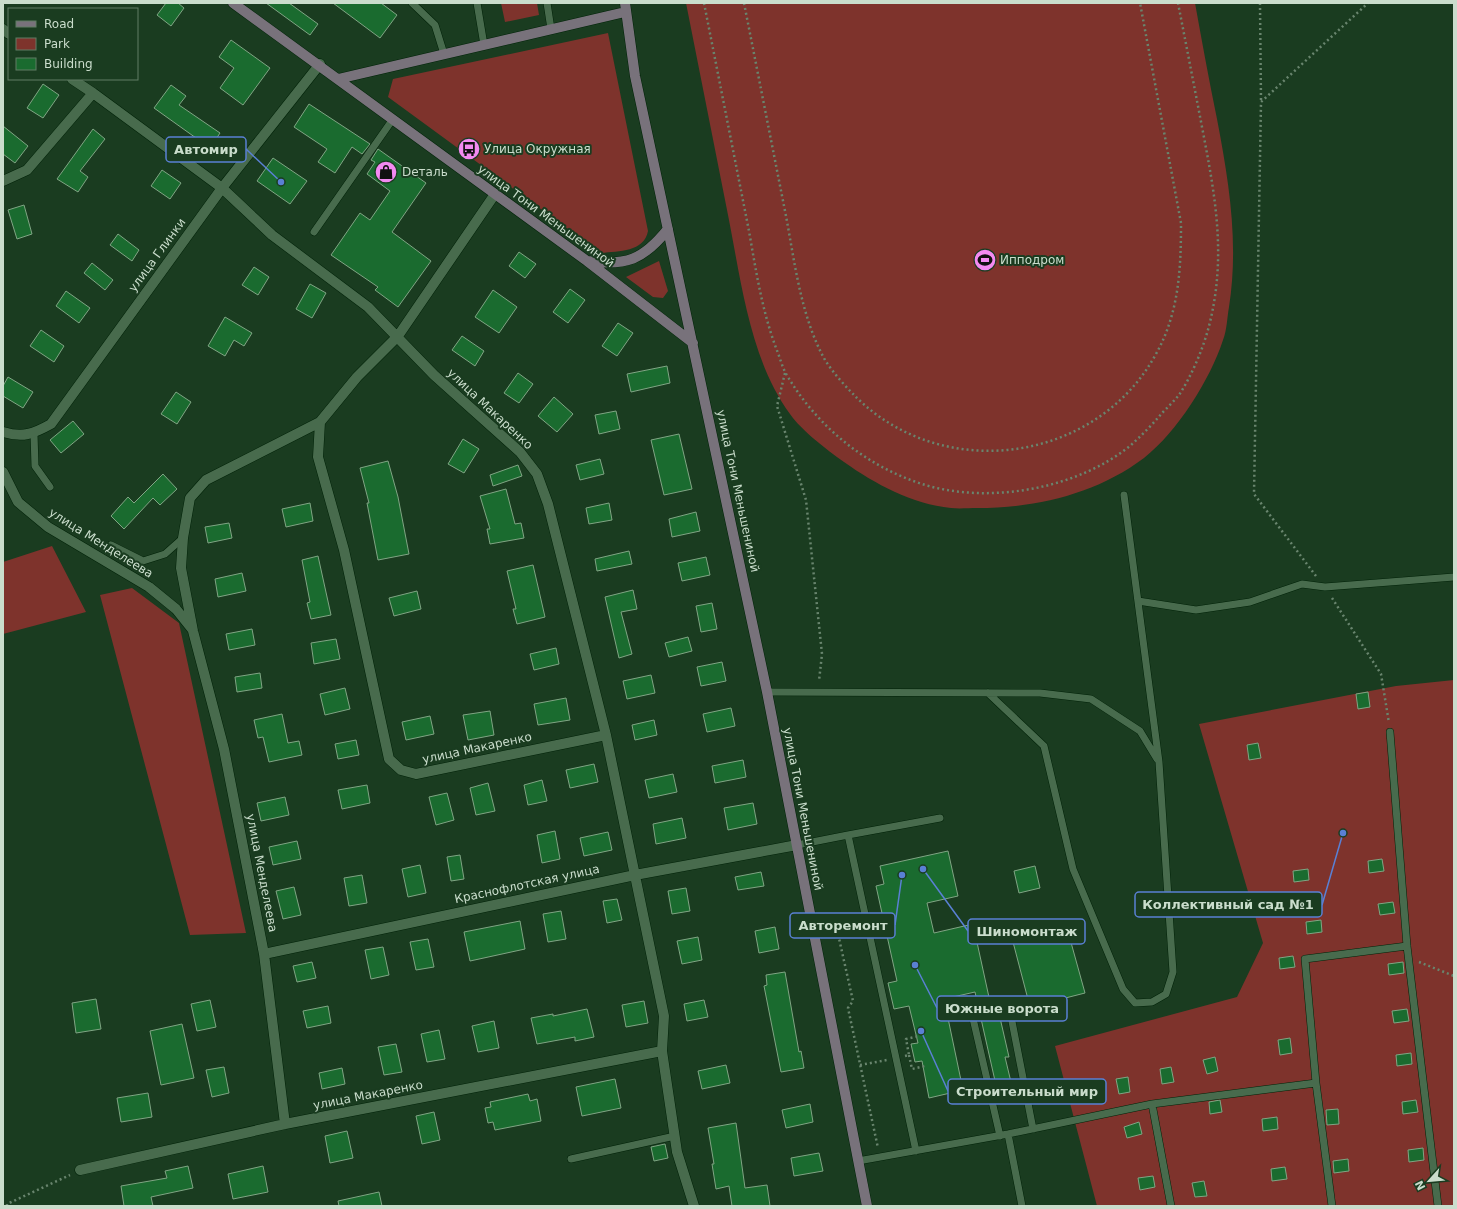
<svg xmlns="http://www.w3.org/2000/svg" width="1457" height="1209" font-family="'DejaVu Sans',sans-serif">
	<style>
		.green { fill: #7e332c }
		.building { fill: #1a6b2f; stroke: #80a584 }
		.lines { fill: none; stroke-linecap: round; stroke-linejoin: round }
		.lane-casing { stroke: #002208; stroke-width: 8 }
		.street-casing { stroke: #002208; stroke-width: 11 }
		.secondary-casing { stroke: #002208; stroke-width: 11 }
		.path { stroke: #69856e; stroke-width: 2.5; stroke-dasharray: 2 3; stroke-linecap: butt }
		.lane { stroke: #486b4d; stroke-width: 7 }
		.street { stroke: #486b4d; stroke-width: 10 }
		.secondary { stroke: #78727b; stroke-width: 10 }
		.labels { text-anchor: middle; stroke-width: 4; stroke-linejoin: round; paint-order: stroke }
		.poi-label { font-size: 12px; fill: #caddcc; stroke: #1a3c20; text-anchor: start }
		.street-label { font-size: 12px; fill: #caddcc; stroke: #1a3c20 }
		.leader { fill: none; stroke: #5a80d4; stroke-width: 1.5 }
		.callout-dot { fill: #5a80d4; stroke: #1a3c20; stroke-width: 1.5 }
		.callout { fill: #1a3c20; stroke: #5a80d4; stroke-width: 1.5 }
		.callout-label { font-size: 13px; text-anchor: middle; font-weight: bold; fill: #caddcc }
	</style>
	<rect width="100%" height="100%" fill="#1a3c20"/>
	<path class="green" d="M501 3H537L539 15 505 22Z
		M686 3H1195C1202 42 1209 80 1217 119 1229 182 1239 243 1229 307 1227 318 1227 330 1223 340 1210 380 1177 432 1144 458 1096 494 1036 508 977 508 969 508 959 509 951 508 912 504 875 484 844 462 826 449 802 431 790 414 750 360 741 280 728 215 714 144 700 74 686 3Z
		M608 33 648 231C644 252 619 251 601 253L388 97 393 79Z
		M659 261 668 291 663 298 653 297 626 277Z
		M52 546 86 612 3 634V562Z
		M132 588 179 623 246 933 190 935 100 595Z
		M1454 680V1206H1097L1055 1046 1237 997 1263 943 1199 724 1396 686Z"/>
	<path class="building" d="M166 3H178L184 8 171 26 157 15Z
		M266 3H289L318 24 310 35Z
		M333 3H381L397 15 380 38Z
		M231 40 270 68 243 105 220 88 234 68 219 57Z
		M43 84 59 95 43 118 27 108Z
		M171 85 186 96 179 105 220 133 210 148 154 108Z
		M309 104 370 144 362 154 352 147 335 173 318 162 327 149 294 127Z
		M3 126 28 146 15 163 3 154Z
		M93 129 105 139 80 171 88 177 78 192 57 179Z
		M378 149 426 183 392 232 431 261 398 307 375 290 378 287 331 255 360 213 370 220 390 191 367 174 375 162 371 160Z
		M273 158 307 181 290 204 257 181Z
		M162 170 181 183 170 199 151 186Z
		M24 205 32 234 17 239 8 210Z
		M118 234 139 250 132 261 110 245Z
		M519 252 536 264 525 278 509 266Z
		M92 263 113 280 105 290 84 273Z
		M254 267 269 277 258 295 242 285Z
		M310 284 326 293 312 318 296 309Z
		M570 289 585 300 568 323 553 312Z
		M493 290 517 307 499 333 475 317Z
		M66 291 90 308 79 323 56 306Z
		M225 317 252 333 244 346 234 340 225 356 208 346Z
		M618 323 633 333 617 356 602 346Z
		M41 330 64 346 54 362 30 346Z
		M462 336 484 351 475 366 452 350Z
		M667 366 670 383 631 392 627 374Z
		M518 373 533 384 519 403 504 393Z
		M8 377 33 392 23 408 3 396V386Z
		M176 392 191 402 177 424 161 414Z
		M554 397 573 414 557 432 538 416Z
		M616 411 620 429 599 434 595 415Z
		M73 421 84 434 61 453 50 440Z
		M679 434 692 489 664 495 651 440Z
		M463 439 479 449 464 473 448 464Z
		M600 459 604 474 580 480 576 465Z
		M388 461 398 497 409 554 378 560 367 503H369L360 468Z
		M518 465 522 476 493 486 490 475Z
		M163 474 177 489 160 505 153 498 124 529 111 516 128 497 134 503Z
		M506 489 515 524 521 523 524 538 490 544 487 529H490L480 496Z
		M310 503 313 521 286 527 282 509Z
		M609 503 612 520 589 524 586 508Z
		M696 512 700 531 672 537 669 519Z
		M229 523 232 538 208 543 205 527Z
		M629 551 632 564 597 571 595 559Z
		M318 556 331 615 311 619 307 603 310 602 302 560Z
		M706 557 710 575 682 581 678 563Z
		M533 565 545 617 517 624 513 609H516L507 571Z
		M242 573 246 591 218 597 215 579Z
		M633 590 637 609 621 612 632 654 619 658 605 597Z
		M417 591 421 609 394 616 389 598Z
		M712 603 717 629 701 632 696 606Z
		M252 629 255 645 229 650 226 634Z
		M688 637 692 651 669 657 665 643Z
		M336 639 340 659 314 664 311 643Z
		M556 648 559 664 534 670 530 654Z
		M722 662 726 681 701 686 697 667Z
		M260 673 262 688 237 692 235 677Z
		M651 675 655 693 627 699 623 681Z
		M345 688 350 709 325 715 320 694Z
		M1368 692 1370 707 1358 709 1356 694Z
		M566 698 570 720 538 725 534 704Z
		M731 708 735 726 707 732 703 714Z
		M490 711 494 735 468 740 463 715Z
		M282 714 288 743 299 741 302 755 269 762 263 737 258 738 254 720Z
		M430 716 434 734 406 740 402 722Z
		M654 720 657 735 635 740 632 725Z
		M356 740 359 755 338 759 335 744Z
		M1258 743 1261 758 1249 760 1247 745Z
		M743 760 746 777 715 783 712 766Z
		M594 764 598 782 570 788 566 770Z
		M673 774 677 792 649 798 645 780Z
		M542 780 547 801 528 805 524 785Z
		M488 783 495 811 476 815 470 788Z
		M367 785 370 803 342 809 338 790Z
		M447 793 454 820 436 825 429 797Z
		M285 797 289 815 261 821 257 803Z
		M753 803 757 824 728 830 724 808Z
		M682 818 686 838 656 844 653 824Z
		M555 831 560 859 542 863 537 835Z
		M608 832 612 850 584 856 580 838Z
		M297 841 301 859 273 865 269 847Z
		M948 851 958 896 927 903 934 933 973 924 992 1011 998 1009 1009 1057H1005L1015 1099 1000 1103 975 992 944 999 963 1090 929 1098 922 1061 915 1062 911 1044 918 1043 909 1006 894 1009 888 983 897 981 876 886 884 884 880 866Z
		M460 855 464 879 451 881 447 857Z
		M1382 859 1384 871 1369 873 1368 861Z
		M420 865 426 893 408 897 402 869Z
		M1035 866 1040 888 1019 893 1014 871Z
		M1308 869 1309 880 1294 882 1293 871Z
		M761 872 764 886 738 890 735 877Z
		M362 875 367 903 349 906 344 878Z
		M294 887 301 915 283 919 276 891Z
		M686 888 690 911 672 914 668 891Z
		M617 899 622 920 607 923 603 901Z
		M1393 902 1395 913 1380 915 1378 904Z
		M561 911 566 939 548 942 543 914Z
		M1321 920 1322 932 1307 934 1306 922Z
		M520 921 525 949 470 961 464 932Z
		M775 927 779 949 759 953 755 931Z
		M1067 928 1085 993 1030 1007 1013 942Z
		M698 937 702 960 682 964 677 941Z
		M428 939 434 967 416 970 410 942Z
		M383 947 389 975 371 979 365 950Z
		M1293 956 1295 967 1280 969 1279 958Z
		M312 962 316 978 297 982 293 966Z
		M1403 962 1404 973 1389 975 1388 964Z
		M785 972 799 1052 801 1051 804 1068 781 1072 764 986 767 985 766 975Z
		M96 999 101 1029 76 1033 72 1003Z
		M210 1000 216 1027 197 1031 191 1004Z
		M704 1000 708 1017 687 1021 684 1004Z
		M644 1001 648 1023 626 1027 622 1005Z
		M328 1006 331 1023 307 1028 303 1011Z
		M587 1009 594 1037 575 1041V1037L537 1044 531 1018 553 1014V1016Z
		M1407 1009 1409 1021 1394 1023 1392 1011Z
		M494 1021 499 1048 478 1052 472 1026Z
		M182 1024 194 1078 161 1085 150 1031Z
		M439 1030 445 1059 427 1062 421 1034Z
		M1290 1038 1292 1053 1280 1055 1278 1040Z
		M396 1044 402 1072 384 1075 378 1047Z
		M1411 1053 1412 1064 1397 1066 1396 1055Z
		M1215 1057 1218 1071 1207 1074 1203 1060Z
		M726 1065 730 1083 702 1089 698 1071Z
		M224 1067 229 1093 212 1097 206 1070Z
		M1171 1067 1174 1082 1162 1084 1160 1069Z
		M342 1068 345 1084 322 1089 319 1073Z
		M1128 1077 1130 1092 1119 1094 1116 1079Z
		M615 1079 621 1108 582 1116 576 1087Z
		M148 1093 152 1117 121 1122 117 1098Z
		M528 1094 530 1101 537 1099 541 1121 495 1130 493 1122 488 1123 485 1108 491 1107 490 1102Z
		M1220 1100 1222 1112 1210 1114 1209 1102Z
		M1416 1100 1418 1112 1403 1114 1402 1102Z
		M810 1104 813 1122 786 1128 782 1110Z
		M1338 1109 1339 1124 1327 1125 1326 1110Z
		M434 1112 440 1140 422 1144 416 1116Z
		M1277 1117 1278 1129 1263 1131 1262 1119Z
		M1139 1122 1142 1134 1127 1138 1124 1127Z
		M736 1123 745 1188 767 1185 770 1206H732L729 1186 716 1189 712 1164H714L708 1128Z
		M347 1131 353 1158 330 1163 325 1136Z
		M665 1144 668 1158 654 1161 651 1147Z
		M1423 1148 1424 1160 1409 1162 1408 1150Z
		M819 1153 823 1171 794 1176 791 1158Z
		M1348 1159 1349 1171 1334 1173 1333 1161Z
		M188 1166 193 1188 151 1197 153 1206H124L121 1186 167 1178 165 1171Z
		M263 1166 268 1192 233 1199 228 1174Z
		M1285 1167 1287 1179 1272 1181 1271 1169Z
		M1153 1176 1155 1187 1140 1190 1138 1178Z
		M1204 1181 1207 1196 1195 1197 1192 1183Z
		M379 1192 382 1206H339L338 1201Z"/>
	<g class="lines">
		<g class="lane-casing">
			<path id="lane" d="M412 3 435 25 444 54
				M477 3 484 45
				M547 3 551 29
				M314 232 393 119
				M34 434 35 466 50 487
				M111 545 143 561 165 554 183 538
				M1138 601 1196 610 1250 602 1302 584 1325 587 1454 577
				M767 692 1040 693 1091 699 1140 731 1157 759
				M988 693 1044 746 1073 869 1123 989 1135 1003 1152 1002 1166 994 1173 972 1159 762 1124 495
				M1390 732 1407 946 1438 1206
				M848 835 940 818
				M797 845 848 835 916 1151
				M1008 1001 1033 1129
				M972 1014 1000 1136
				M1316 1083 1332 1206
				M1152 1104 1171 1206
				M1008 1134 1022 1206
				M571 1159 675 1136
				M858 1161 1008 1134 1152 1104 1316 1083 1305 959 1407 946"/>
		</g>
		<g class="street-casing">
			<path id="street" d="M3 29 9 34
				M93 93 222 188 272 235 368 307 434 375 520 452 537 474 548 504 606 735 664 1016 662 1051 677 1152 694 1206
				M3 181 27 170 93 93 72 79
				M320 422 318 457 344 550 389 759 401 770 416 774 606 735
				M3 432C23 438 33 434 51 424L222 188 320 64
				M3 472 18 502 48 527 149 587 176 609 192 629
				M264 954 635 875 797 845
				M285 1124 264 954 224 749 193 631 181 568 183 538 190 498 206 480 320 422 357 377 398 336 495 194
				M80 1170 285 1124 662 1051"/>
		</g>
		<g class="secondary-casing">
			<path id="secondary" d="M233 3 587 261 693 343
				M625 3 635 76 767 692 867 1206
				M338 79 625 12
				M587 261C627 266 643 260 668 229"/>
		</g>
		<path class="path" d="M704 3C719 79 734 155 749 231 756 271 762 310 776 348 780 357 782 368 788 377 818 427 866 466 922 484 988 505 1078 489 1131 445 1142 435 1153 424 1162 413 1168 407 1174 401 1179 395 1192 375 1203 349 1209 326 1227 256 1215 195 1202 127 1194 85 1186 44 1178 3
			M744 3C758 74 772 145 786 216 795 264 801 317 825 360 834 374 846 387 857 398 945 484 1097 462 1156 354 1179 313 1181 269 1181 223L1140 3
			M1260 3 1261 102
			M785 373 777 406 806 500 822 654 819 681
			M1316 576 1254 494 1261 102 1368 3
			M1332 598 1381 674 1389 723
			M836 925 853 1001 848 1008 878 1148
			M1419 962 1454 976
			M909 1055 912 1069 925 1066
			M905 1056 909 1055 906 1039 919 1036
			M860 1065 887 1060
			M7 1206V1204L70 1175"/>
		<use href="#lane" class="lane"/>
		<use href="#street" class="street"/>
		<use href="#secondary" class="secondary"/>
	</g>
	<defs>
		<g id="bus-disc" transform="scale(1.15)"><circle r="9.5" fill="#f38af1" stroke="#1a3c20"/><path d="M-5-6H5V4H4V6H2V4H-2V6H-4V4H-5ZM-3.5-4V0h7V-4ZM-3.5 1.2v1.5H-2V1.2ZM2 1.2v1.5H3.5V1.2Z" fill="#111"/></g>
		<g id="shop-disc" transform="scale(1.15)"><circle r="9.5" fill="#f38af1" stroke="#1a3c20"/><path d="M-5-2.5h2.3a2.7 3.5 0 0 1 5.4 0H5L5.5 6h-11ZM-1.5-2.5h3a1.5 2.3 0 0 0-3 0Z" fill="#111"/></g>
		<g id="stadium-disc" transform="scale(1.15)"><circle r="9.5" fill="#f38af1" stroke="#1a3c20"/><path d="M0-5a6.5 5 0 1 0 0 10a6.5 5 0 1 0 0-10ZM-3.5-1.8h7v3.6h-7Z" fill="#111"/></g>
	</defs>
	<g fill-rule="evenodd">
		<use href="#bus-disc" x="469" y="149"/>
		<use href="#shop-disc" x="386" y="172"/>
		<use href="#stadium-disc" x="985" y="260"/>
	</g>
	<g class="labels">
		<g class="poi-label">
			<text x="484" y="153">Улица Окружная</text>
			<text x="402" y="176">Dеталь</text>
			<text x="1000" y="264">Ипподром</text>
		</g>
		<g class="street-label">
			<text transform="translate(546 216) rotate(36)" y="4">улица Тони Меньшениной</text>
			<text transform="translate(157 255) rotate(-54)" y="4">улица Глинки</text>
			<text transform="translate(490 409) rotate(43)" y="4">улица Макаренко</text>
			<text transform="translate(738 491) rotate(78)" y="4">улица Тони Меньшениной</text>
			<text transform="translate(101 543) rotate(32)" y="4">улица Менделеева</text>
			<text transform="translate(477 748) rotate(-12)" y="4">улица Макаренко</text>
			<text transform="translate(803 809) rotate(79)" y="4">улица Тони Меньшениной</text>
			<text transform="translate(262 873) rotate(79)" y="4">улица Менделеева</text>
			<text transform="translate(527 884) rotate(-12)" y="4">Краснофлотская улица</text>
			<text transform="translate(368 1095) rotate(-11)" y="4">улица Макаренко</text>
		</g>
	</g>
	<path class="leader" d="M281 182L246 149M1343 833L1322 905M902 875L895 925M923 869L968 931M915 965L937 1008M921 1031L948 1091"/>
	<g class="callout-dot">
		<circle cx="281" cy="182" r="4"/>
		<circle cx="1343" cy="833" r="4"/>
		<circle cx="902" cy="875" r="4"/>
		<circle cx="923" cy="869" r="4"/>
		<circle cx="915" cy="965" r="4"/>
		<circle cx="921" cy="1031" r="4"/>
	</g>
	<g class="callout">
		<rect x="166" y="137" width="80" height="25" rx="4"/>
		<rect x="1135" y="892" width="187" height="25" rx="4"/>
		<rect x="790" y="913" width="105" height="25" rx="4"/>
		<rect x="968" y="919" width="117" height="25" rx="4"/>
		<rect x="937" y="996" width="130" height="25" rx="4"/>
		<rect x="948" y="1079" width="158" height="25" rx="4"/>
	</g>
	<g class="callout-label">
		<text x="206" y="154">Автомир</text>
		<text x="1228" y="909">Коллективный сад №1</text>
		<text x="843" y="930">Авторемонт</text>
		<text x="1027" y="936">Шиномонтаж</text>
		<text x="1002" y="1013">Южные ворота</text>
		<text x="1027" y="1096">Строительный мир</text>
	</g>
	<rect width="1457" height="1209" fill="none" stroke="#caddcc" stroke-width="8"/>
	<rect x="8" y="8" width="130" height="72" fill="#1a3c20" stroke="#607c65"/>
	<rect x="16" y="21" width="20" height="6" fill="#78727b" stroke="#607c65"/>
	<text x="44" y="28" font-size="12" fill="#caddcc">Road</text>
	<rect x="16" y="38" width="20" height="12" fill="#7e332c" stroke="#607c65"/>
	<text x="44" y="48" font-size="12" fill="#caddcc">Park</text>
	<rect x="16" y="58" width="20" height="12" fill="#1a6b2f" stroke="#607c65"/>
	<text x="44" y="68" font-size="12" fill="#caddcc">Building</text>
	<g transform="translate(1429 1181) rotate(243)" stroke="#1a3c20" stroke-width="3" paint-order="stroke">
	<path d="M0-3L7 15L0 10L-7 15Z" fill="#caddcc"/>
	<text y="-6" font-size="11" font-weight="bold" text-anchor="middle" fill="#caddcc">N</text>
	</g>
</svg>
